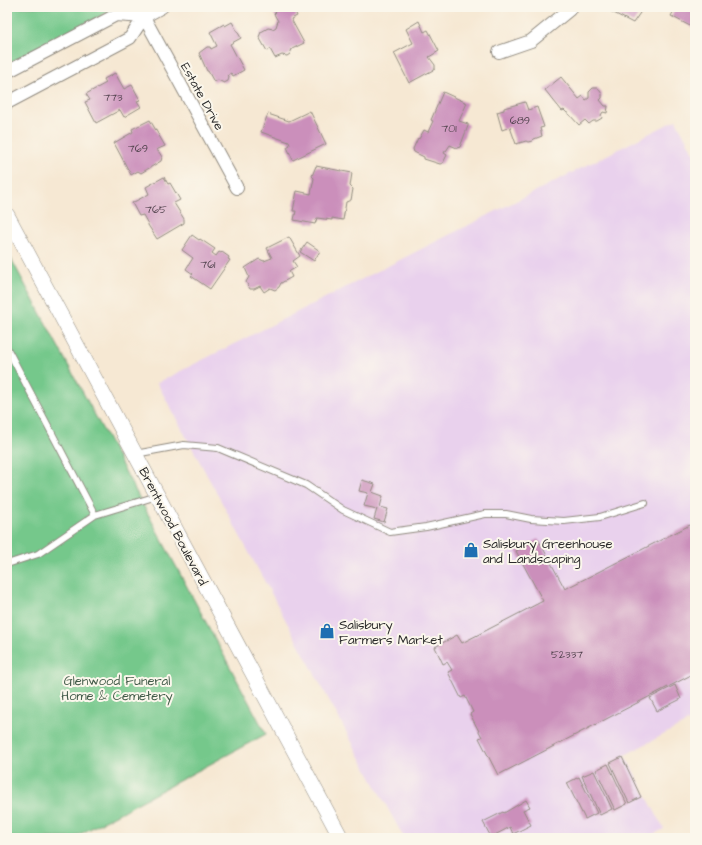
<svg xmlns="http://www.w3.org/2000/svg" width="702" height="845" font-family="'Architects Daughter',sans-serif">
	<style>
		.built { fill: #e9d1ed }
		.green { fill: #74c88b; stroke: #507a5b }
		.building { fill: #cb8fbb }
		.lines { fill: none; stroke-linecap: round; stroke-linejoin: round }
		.service-casing { stroke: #908a7f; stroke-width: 8 }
		.minor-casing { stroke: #908a7f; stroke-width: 14 }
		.tertiary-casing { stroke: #908a7f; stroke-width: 16 }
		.service { stroke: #fff; stroke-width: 6 }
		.minor { stroke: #fff; stroke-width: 12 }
		.tertiary { stroke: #fff; stroke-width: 15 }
		.labels { text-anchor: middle; stroke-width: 4; stroke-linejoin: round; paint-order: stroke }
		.number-label { font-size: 11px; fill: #53444f }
		.street-label { font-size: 13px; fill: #2b2b2b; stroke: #fbf7ec }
		.poi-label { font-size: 13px; fill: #2b2b2b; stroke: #fbf7ec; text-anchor: start }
		.park-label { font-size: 13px; fill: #415a48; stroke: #fbf7ec }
	</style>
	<rect width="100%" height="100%" fill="#fbf7ec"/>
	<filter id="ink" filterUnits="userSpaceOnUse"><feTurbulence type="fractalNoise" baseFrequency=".025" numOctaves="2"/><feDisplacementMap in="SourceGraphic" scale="8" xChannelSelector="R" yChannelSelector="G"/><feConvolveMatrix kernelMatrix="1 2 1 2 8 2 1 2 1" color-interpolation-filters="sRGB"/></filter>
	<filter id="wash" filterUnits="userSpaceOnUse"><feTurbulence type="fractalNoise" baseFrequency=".012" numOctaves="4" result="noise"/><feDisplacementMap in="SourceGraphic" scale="16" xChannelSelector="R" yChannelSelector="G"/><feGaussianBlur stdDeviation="0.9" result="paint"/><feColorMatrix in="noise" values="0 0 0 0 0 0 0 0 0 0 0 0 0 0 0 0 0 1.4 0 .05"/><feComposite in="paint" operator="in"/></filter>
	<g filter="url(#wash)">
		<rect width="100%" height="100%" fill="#f6e8d3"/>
		<path class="built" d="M676 120 695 156V718L625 755 664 829 646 838H404L157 383Z"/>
		<path class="green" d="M7 7H118L11 62 7 60Z
			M7 251 266 734 73 838H7Z"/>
		<g id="blocks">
			<path class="building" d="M274 7H293L297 16 291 19 304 43 292 49 290 54 287 56 282 55 275 58 270 49 267 51 259 37 261 32 268 28 273 29 276 27 278 21 274 14 276 12Z
				M612 7H644L633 23 610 11Z
				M676 7H695V26L692 27 671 16Z
				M419 21 424 32 428 30 439 51 429 57 435 65V69L409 83 394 53 413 43 406 29Z
				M232 22 241 38 230 44 244 70 233 76 231 73 228 75 229 76 228 81 224 83 218 80 214 82 208 71H207L199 53 207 47H210L211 49 217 46 210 32 224 24 225 26Z
				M115 73 124 89 132 85 140 100 137 101 141 107 124 117 120 110 96 123 85 102 90 100 86 94 106 83 104 79Z
				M561 77 579 99 583 96 586 100 589 98V92L593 88H598L602 94V98L600 100 605 106H608L607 113 603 112 601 115 602 118 597 121H593L589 124 585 120 579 125 568 113H567L564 110 562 111 545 90Z
				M443 92 467 103 459 121 468 124V126L460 147 457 148 450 145 446 151H445L444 153 447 155 443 163 440 164 424 159V157L414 152 413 149 418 138 419 139 424 130 428 132 433 121 431 120Z
				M525 102 528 110 537 107 544 127 540 128 542 136 534 139 532 141 528 142 526 141 516 144 510 127 502 130 497 112 504 110V108Z
				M310 111 326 144 293 160 287 147 290 145 289 142 261 132 268 114 289 121Z
				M150 120 165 146 156 150 159 152 162 157 161 161 141 173 138 171 131 175 114 143 133 132 132 129Z
				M316 166 352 173 350 186 353 189 351 200 346 202 343 220 332 218V220L317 218 315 224 294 220 296 211H293L297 191 311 194 314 178 312 176Z
				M164 177 168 184 170 183 180 200 174 203 184 219V223L157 239 148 225V224L143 215 139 216 132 203 149 194 146 187Z
				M192 235 199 240 200 239 215 249 212 253 216 256 219 252 221 253 222 252 229 257 228 259 230 260 210 289 191 276 193 274 186 269 193 258 182 250Z
				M289 237 300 256 293 261 297 267 290 271H289L292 277 281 283 279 287 275 290 270 288 264 292 260 286 254 289H250L246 282 249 277 245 268 259 259 264 261 272 258 267 248Z
				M307 242 320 251 314 261 300 252Z
				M362 480 375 484 372 492 383 496 380 507 388 509 384 522 374 519 377 509 364 506 368 493 359 491Z
				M690 525 695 534V673L498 775 479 738 482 737 470 714 473 712 465 696 461 698 448 672 452 670 447 662 443 664 435 647 457 635 462 643 543 601 516 551 538 539 565 589Z
				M675 685 681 699 657 711 650 698Z
				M622 757 641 797 629 803 610 763Z
				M608 764 627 804 615 810 596 770Z
				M594 771 612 809 600 815 582 776Z
				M579 777 597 813 585 819 567 783Z
				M526 800 530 807 523 810 531 825 513 834 510 827 491 837 483 822 503 812 504 813Z"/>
		</g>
	</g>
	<g filter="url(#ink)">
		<use href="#blocks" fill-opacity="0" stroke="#908a7f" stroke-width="1"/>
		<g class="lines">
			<g class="service-casing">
				<path id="service" d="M7 348 95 515
					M135 454 184 445 218 448 306 485 343 510 390 532 426 527 485 514H506L531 519 564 521 600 517 645 503
					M7 564 38 554 95 515 157 496"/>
			</g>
			<g class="minor-casing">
				<path id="minor" d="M144 17 237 188
					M499 52 531 41 569 10 571 7
					M7 72 116 15 144 17
					M7 103 130 38 144 17 162 7"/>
			</g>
			<g class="tertiary-casing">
				<path id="tertiary" d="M7 215 341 838"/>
			</g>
			<use href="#service" class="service"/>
			<use href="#minor" class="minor"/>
			<use href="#tertiary" class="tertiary"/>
		</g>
	</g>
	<defs>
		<g id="shop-bare" transform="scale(1.2)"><path d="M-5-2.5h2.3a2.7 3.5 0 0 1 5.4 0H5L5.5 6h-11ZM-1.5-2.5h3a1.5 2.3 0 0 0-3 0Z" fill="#1f6fb2" stroke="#fbf7ec" stroke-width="2.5" paint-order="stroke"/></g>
	</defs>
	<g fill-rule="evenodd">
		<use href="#shop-bare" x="471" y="550"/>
		<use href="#shop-bare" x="327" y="631"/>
	</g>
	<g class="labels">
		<g class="number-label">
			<text x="113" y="101">773</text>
			<text x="520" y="124">689</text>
			<text x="449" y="132">701</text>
			<text x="138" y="152">769</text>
			<text x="156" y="213">765</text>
			<text x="208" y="268">761</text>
			<text x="567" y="658">52337</text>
		</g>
		<g class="street-label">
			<text transform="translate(203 96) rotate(61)" y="5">Estate Drive</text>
			<text transform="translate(174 526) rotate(62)" y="5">Brentwood Boulevard</text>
		</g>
		<g class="poi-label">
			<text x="483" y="548">Salisbury Greenhouse<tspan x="483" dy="15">and Landscaping</tspan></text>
			<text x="339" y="629">Salisbury<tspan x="339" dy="15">Farmers Market</tspan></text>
		</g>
		<g class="park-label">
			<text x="117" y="685">Glenwood Funeral<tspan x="117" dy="15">Home &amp; Cemetery</tspan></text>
		</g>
	</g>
	<rect width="702" height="845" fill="none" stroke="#fbf7ec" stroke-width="24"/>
</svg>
